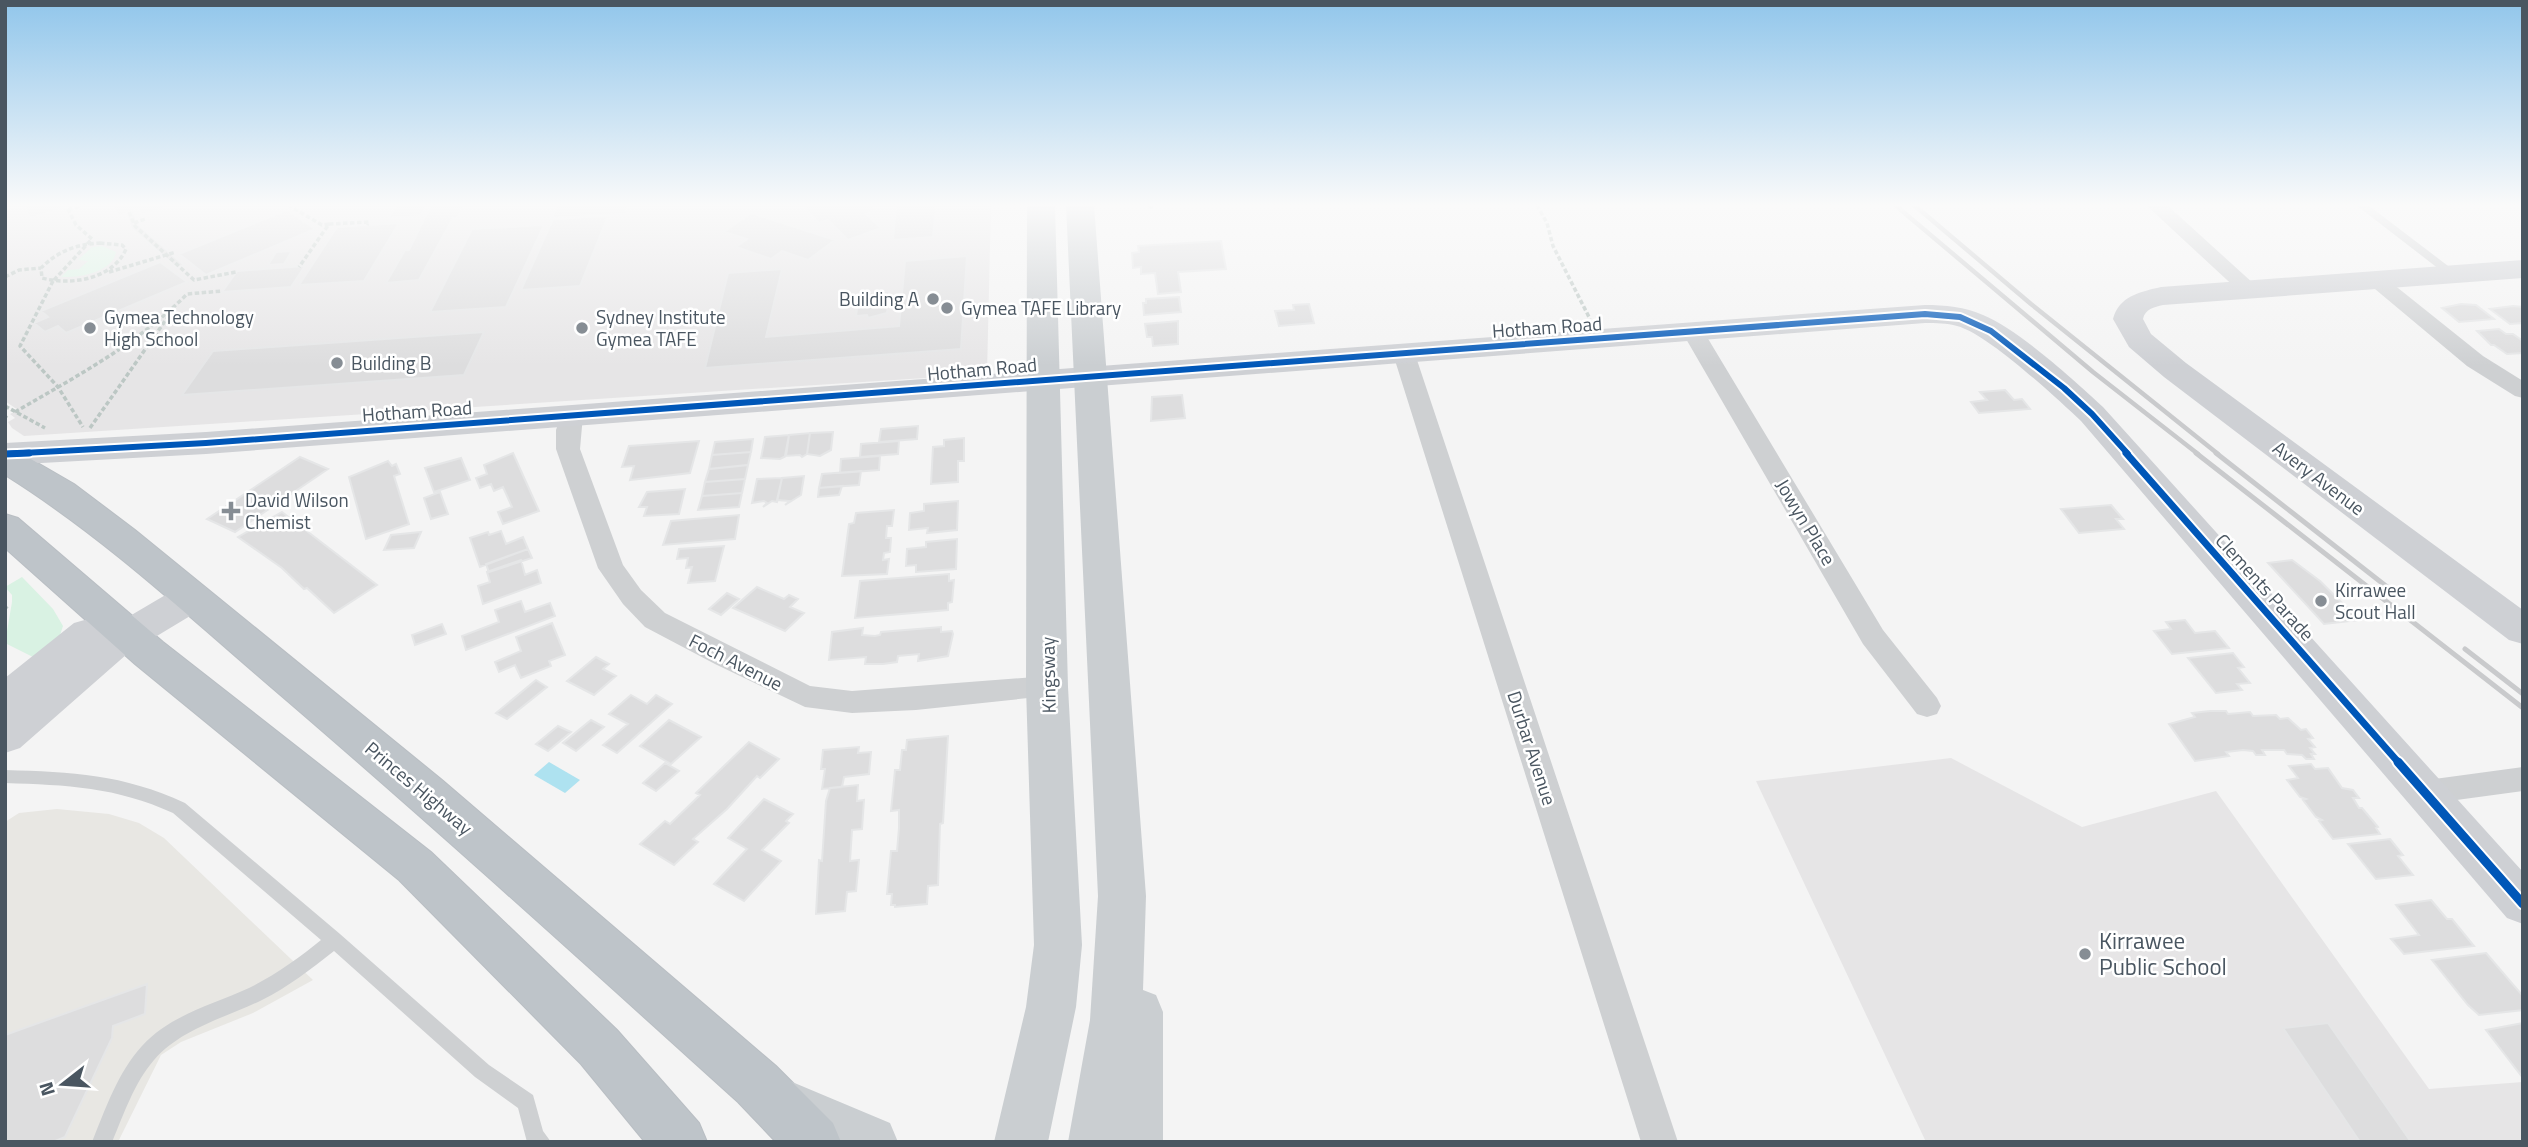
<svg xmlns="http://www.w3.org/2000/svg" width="2528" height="1147" font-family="'Titillium Web',sans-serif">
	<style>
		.commercial { fill: #e8e7e3 }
		.education { fill: #e6e5e6 }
		.green { fill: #d9f2e3 }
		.water { fill: #aee2f0 }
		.building { fill: #ddddde; stroke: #e5e6e7; stroke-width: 2 }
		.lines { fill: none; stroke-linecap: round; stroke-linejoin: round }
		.highway-casing { stroke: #b9bec3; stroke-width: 2 }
		.path-far1 { stroke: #bcc7c4; stroke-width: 3.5; stroke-dasharray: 4.5 2.5; stroke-linecap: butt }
		.path { stroke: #bcc7c4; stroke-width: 4.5; stroke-dasharray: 5 3.5; stroke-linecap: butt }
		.lane { fill: #ced0d2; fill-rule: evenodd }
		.street { fill: #ced0d2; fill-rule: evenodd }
		.secondary { fill: #ced0d4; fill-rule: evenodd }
		.primary { fill: #caced1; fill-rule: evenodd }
		.highway { fill: #bec4c9; fill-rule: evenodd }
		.rail-far1 { stroke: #c9cacc; stroke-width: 4.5 }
		.rail { stroke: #c9cacc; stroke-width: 5 }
		.cycleway-far2-casing { stroke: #fff; stroke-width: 10 }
		.cycleway-far1-casing { stroke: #fff; stroke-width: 11 }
		.cycleway-casing { stroke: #fff; stroke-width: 13 }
		.cycleway-far2 { stroke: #0057b8; stroke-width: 6 }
		.cycleway-far1 { stroke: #0057b8; stroke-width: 7 }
		.cycleway { stroke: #0057b8; stroke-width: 9 }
		.poi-dot { fill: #868d94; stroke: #fff; stroke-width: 2.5 }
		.labels { text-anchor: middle; stroke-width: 5; stroke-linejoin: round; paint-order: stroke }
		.poi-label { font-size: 19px; fill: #4a5661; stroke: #fff; text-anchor: start }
		.street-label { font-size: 19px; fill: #4a5661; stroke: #fff }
		.near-poi-label { font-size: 23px; fill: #4a5661; stroke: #fff; text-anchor: start }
	</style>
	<rect width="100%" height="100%" fill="#f4f4f4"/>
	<path class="commercial" d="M57 809 109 814 139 823 164 838 313 980 253 1013 181 1042 161 1055 118 1142H5V822L19 813Z"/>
	<path class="education" d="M5 205H991L987 374 24 436 12 428 8 422 15 418 10 414 18 410 5 401Z
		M1951 758 2082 827 2216 791 2429 1089 2523 1082V1142H1926L1756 781Z"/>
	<path class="green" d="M102 246 116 252C113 272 79 278 61 277L68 270 79 269 88 261 78 260 92 247Z
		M22 577 53 609 63 626 60 635 37 659 5 643 12 602V595L5 587Z"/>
	<path class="water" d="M549 762 580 780 565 793 534 775Z"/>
	<path class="building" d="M24 205H74L30 218Z
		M174 205 142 215 138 209 118 216 112 206Z
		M396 205H427L420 216 388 218Z
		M431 205H464L457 218H453L419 280 386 283 405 250H409Z
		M557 205H628L625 214 552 218Z
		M871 205 876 210 866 214 881 228 848 240 828 220 819 223 803 206Z
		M896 205H936L933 237 893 240Z
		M287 210 315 229 206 275 179 254Z
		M133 211 139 225 184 265 177 268 131 228 126 213Z
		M751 213 835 240 808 260 782 251 771 259 736 247 747 239 724 232Z
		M608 216 580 286 521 290 553 219Z
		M399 223 364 281 299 285 337 227Z
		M544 225 506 307 430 312 472 229Z
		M1221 241 1226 269 1178 272 1181 292 1158 294 1155 273 1141 274V267L1133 268 1132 253 1139 252 1138 246Z
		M292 251 284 264 268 265 276 252Z
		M967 256 961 349 705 368 728 273 782 269 766 337 899 326 905 261Z
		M160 262 187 282 66 333 58 326 45 332 34 323 48 317 41 311Z
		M305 266 291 287 222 292 237 271Z
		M889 291 887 313 868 318 867 315 856 316 859 293Z
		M1179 297 1181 312 1144 315 1143 303H1146V299Z
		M1309 304 1314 323 1279 326 1275 311 1294 310 1293 305Z
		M2461 304 2476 305 2494 319 2459 322 2442 308Z
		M2513 306 2523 307V323L2510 324 2490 309Z
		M1178 321V344L1153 346 1152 337H1147L1145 324Z
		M2499 329 2506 334H2513L2523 341V353L2507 354 2494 345H2491L2477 331Z
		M484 332 464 375 182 395 213 351Z
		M2005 390 2014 400 2022 399 2030 409 1979 413 1971 402 1987 400 1980 392Z
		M1182 395 1185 418 1151 421 1152 397Z
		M918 426 917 439 879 442 881 429Z
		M833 432 831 450 820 456 807 454 810 433Z
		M810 433 807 454 802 457 800 455 785 456 789 435Z
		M789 435 786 456 780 459 761 458 765 437Z
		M964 438V461H958V482L931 484 933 447 944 446V440Z
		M753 439 751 452 712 455 715 442Z
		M699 441 690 473 630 480 634 466 622 467 629 446Z
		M899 441 898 454 860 457 861 444Z
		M751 452 748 465 709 469 712 455Z
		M513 453 539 511 503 524 498 512 512 507 503 487 494 491 491 484 480 488 476 478 487 474 484 465Z
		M880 456 879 470 840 473 841 459Z
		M300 457 328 469 235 532 207 519Z
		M461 458 470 480 434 492 425 468Z
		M388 461 392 466 396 464 400 474 394 476 409 524 366 539 349 477Z
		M748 465 745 479 705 482 709 469Z
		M861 471 859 485 819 488 822 474Z
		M804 476 801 495 785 505 790 501 777 500 782 478Z
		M782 478 777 502 772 501 763 507 767 503 764 501 752 503 757 479Z
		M745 479 742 493 702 496 705 482Z
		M842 486 839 495 818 497 819 488Z
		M685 489 679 514 644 516 647 507H639L647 492Z
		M440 492 448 514 431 519 424 498Z
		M742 493 739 507 698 510 702 496Z
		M958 501 957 530 927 533 928 528 909 530 910 513 924 511V504Z
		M2111 505 2123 519H2116L2124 529 2079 533 2061 509Z
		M894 510 892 526H887L886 538H891L890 552 884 553 883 560 889 559 887 574 842 576 849 524 854 523 856 513Z
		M282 512 377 585 334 613 307 588 304 589 282 568 238 537Z
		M739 515 735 539 663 545 671 521Z
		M501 531 506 544 523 537 528 549 480 567 470 538 488 532 489 535Z
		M421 532 414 548 384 550 391 535Z
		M957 539 956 569 916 572V565L906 566 907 549 926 547V542Z
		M724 546 715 581 688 583 692 567 686 568 688 558 677 559 679 549Z
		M528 549 532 558 489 572 486 564Z
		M521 560 525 575 537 570 541 583 483 604 478 586 490 582 487 572Z
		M2292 560 2320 581 2359 620 2324 624 2268 563Z
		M949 574V581L954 580 952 602 948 603V610L855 618 860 581Z
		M757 587 784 599 789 595 798 599 790 607 804 613 785 631 733 608Z
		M727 593 739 599 721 615 709 609Z
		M521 601 525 612 550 603 555 616 466 650 462 636 499 622 495 610Z
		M2185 620 2195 633 2215 631 2229 648 2172 654 2154 631 2171 629 2166 622Z
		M552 623 565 655 549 661 551 666 521 678 515 665 499 672 495 662 521 651 516 637Z
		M442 624 446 634 415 645 412 635Z
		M941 627V632L952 631 953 634 948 656 918 661 919 654 898 656 897 662 883 664H865L866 657 829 660 832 632 863 628 862 635 875 636 880 635 881 632Z
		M2233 653 2244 667 2238 668 2250 683 2237 684 2242 690 2216 693 2188 658Z
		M596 657 609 664 603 669 616 676 594 695 567 681Z
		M536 680 547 687 507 719 496 713Z
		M631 695 647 704 656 695 672 704 617 753 603 745 628 724 609 714Z
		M2210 711H2226L2228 714 2250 712 2253 716 2276 715 2280 719 2288 718 2301 730 2306 729 2313 738 2308 739 2315 747 2310 748 2315 754H2311L2314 759H2306L2302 755 2287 754 2284 750H2262L2265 755H2256L2253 751 2243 750 2226 752 2229 756 2195 761 2169 724 2195 717 2192 713Z
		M591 720 604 727 576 751 563 743Z
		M669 720 701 737 671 764 640 746Z
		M558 726 571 732 548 751 536 744Z
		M948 736 943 823 940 824 938 885 928 886 927 904 895 907V905H891L892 894H887L891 851H897L899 828V810L891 811 895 770H900L902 750H906L907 740Z
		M749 742 779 759 760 778 757 776 727 809 693 839 698 842 674 865 640 844 665 821 670 824 700 795 696 793Z
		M859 747 858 753 871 752 869 774 844 777 842 787 822 789 825 769H821L823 750Z
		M665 763 679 771 656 791 643 783Z
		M2311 764 2315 769 2328 768 2342 788 2353 790 2359 798H2353L2359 808H2362L2378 827 2376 828 2380 834 2333 839 2319 821 2322 820 2316 817 2303 800 2306 799 2300 797 2287 780 2298 778 2289 766Z
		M858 785 857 801 864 800 862 829 852 830 850 861 859 860 856 891 847 892 845 911 816 914 819 860 822 861 826 801 830 788Z
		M764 799 793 814 786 821 789 823 762 850 781 861 744 901 714 884 747 849 728 838Z
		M2390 839 2403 855 2398 856 2413 875 2376 879 2348 844Z
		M2431 900 2447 919H2452L2474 946 2404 954 2391 939 2419 935 2396 905Z
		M2486 953 2523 996V1010L2479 1015 2468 1005 2432 960Z
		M147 984 145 1014 113 1026 112 1038 65 1137 53 1142H5V1035Z
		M2328 1023 2411 1142H2360L2283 1028Z
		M2523 1023V1078L2486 1030Z"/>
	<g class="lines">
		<g class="highway-casing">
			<path id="highway" d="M5 448 17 451 74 484 135 530 442 780 776 1066 833 1123 841 1142H776L738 1102C583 962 429 822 270 686 185 613 101 535 5 475Z
				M5 514 18 518 163 642 431 852 617 1030 699 1123 707 1142H645L581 1064 399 880 135 664 5 548Z"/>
		</g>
		<path class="path-far1" d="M288 205 322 225 329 224 299 267
			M1149 205 1154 210
			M1537 205 1547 223 1553 246 1590 319
			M68 210 83 205
			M129 212 135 226 194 280 236 272
			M134 223 145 219
			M329 224 369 222 367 225
			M100 243 122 245 126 249C113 279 71 286 42 278L41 268C58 251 77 244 100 243Z
			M109 272 176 252
			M5 277 19 270 41 268
			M54 280 92 239 76 225 67 207
			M53 281 20 346 58 387 83 427
			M5 406 45 428
			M15 412C75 377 138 344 187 294L222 291
			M5 416 7 418
			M90 428 170 314"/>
		<path class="path" d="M5 608 7 606"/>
		<path class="lane" d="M2356 205H2368L2456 272V276H2448Z
			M5 770C73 772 122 774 185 803L340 934 489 1065 533 1095 543 1131 551 1142H527L518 1108 475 1077 334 951C311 969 288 987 262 1000 225 1018 182 1028 154 1060 134 1083 124 1114 112 1142H92C105 1110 118 1072 142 1046 170 1015 212 1005 249 988 275 975 299 958 321 940L173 813C116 787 67 785 5 783Z"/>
		<path class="street" d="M2146 205H2167L2254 284 2257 288 2254 292H2240Z
			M2376 274 2383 276 2483 356 2523 381V398L2515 396 2467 366 2369 284 2366 280 2369 276Z
			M1693 325 1701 327 1704 332 1883 630 1937 698 1941 706 1937 714 1927 717 1917 714 1863 644 1682 332 1685 327Z
			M1404 347 1412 349 1415 354 1678 1142H1641L1393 354 1396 349Z
			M571 408 579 410 583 415 580 449 623 565 641 590 665 613 810 686 852 691 1047 676 1057 679 1061 687 1057 695 916 710 852 713 805 707 715 664 645 627 623 604 598 568 556 449V430L563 410Z
			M2523 767V791L2427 804 2416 801 2412 792 2416 783 2427 780Z"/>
		<path class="secondary" d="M2523 260V278L2163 305C2154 307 2145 309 2143 319L2151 334 2186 363 2523 610V644L2509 640 2164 377 2129 347 2113 319C2119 296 2140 292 2161 287Z
			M1925 305C1945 305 1965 307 1983 315 2018 329 2075 381 2103 407L2523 872V924L2507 918 2081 421C2055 397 1988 334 1957 326 1947 323 1936 323 1925 323L206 454 5 465V443L206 432Z
			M192 584 205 587 211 597 205 607 127 654 20 748 5 753V678L74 623 88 619 102 623 106 630 179 587Z"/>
		<path class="primary" d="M1027 205H1055L1068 687 1082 945 1076 1007 1048 1142H994L1026 1007 1034 945 1026 687Z
			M1066 205H1094L1146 896 1143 990 1156 995 1163 1012V1142H1068L1090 1020 1098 896Z
			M785 1079 890 1123 898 1142H808L766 1123 758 1105 766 1087Z"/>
		<use href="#highway" class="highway"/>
		<path class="rail-far1" d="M1895 205 2093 372 2198 454
			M1914 205 2031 304 2218 454"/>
		<path class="rail" d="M2196 453 2523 708
			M2216 453 2391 590
			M2465 649 2523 694"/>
		<g class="cycleway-far2-casing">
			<path id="cycleway-far2" d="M5 454 206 443 1925 314 1960 317 1991 331 2064 388 2092 414 2128 454"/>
		</g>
		<g class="cycleway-far1-casing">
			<path id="cycleway-far1" d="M2126 453 2399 763
				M5 454 29 453"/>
		</g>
		<g class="cycleway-casing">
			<path id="cycleway" d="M2398 762 2523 904"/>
		</g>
		<use href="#cycleway-far2" class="cycleway-far2"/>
		<use href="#cycleway-far1" class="cycleway-far1"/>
		<use href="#cycleway" class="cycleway"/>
	</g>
	<linearGradient id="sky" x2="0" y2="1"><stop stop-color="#91c6eb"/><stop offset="0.56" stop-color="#fafafa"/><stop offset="1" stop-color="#fafafa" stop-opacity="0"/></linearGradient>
	<rect width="2528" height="366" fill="url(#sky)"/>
	<g class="poi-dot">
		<circle cx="933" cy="299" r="7"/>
		<circle cx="947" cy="308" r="7"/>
		<circle cx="90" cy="328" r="7"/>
		<circle cx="582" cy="328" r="7"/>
		<circle cx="337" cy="363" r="7"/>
		<path d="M227.5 500.5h7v7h7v7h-7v7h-7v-7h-7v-7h7z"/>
		<circle cx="2321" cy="601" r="7"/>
		<circle cx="2085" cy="954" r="7"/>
	</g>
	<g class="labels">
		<g class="poi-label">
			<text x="919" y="306" text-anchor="end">Building A</text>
			<text x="961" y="315">Gymea TAFE Library</text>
			<text x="104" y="324">Gymea Technology<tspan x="104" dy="22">High School</tspan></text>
			<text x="596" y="324">Sydney Institute<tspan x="596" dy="22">Gymea TAFE</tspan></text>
			<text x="351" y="370">Building B</text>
			<text x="245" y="507">David Wilson<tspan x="245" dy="22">Chemist</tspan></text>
			<text x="2335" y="597">Kirrawee<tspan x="2335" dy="22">Scout Hall</tspan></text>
		</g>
		<g class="street-label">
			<text transform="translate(1547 327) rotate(-4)" y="7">Hotham Road</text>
			<text transform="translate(982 369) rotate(-5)" y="7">Hotham Road</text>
			<text transform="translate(417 411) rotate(-4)" y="7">Hotham Road</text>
			<text transform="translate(2319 478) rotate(37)" y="7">Avery Avenue</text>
			<text transform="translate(1806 522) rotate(59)" y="7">Jowyn Place</text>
			<text transform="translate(2265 587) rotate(48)" y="7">Clements Parade</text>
			<text transform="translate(736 662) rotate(27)" y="7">Foch Avenue</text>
			<text transform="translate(1048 675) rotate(-91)" y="7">Kingsway</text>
			<text transform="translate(1532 748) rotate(72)" y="7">Durbar Avenue</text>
			<text transform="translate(419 788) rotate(40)" y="7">Princes Highway</text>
		</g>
		<g class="near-poi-label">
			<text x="2099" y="949">Kirrawee<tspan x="2099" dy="26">Public School</tspan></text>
		</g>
	</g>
	<rect width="2528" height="1147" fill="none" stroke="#4a5661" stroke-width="14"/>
	<g transform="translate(63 1084) rotate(253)" stroke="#ffffff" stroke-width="5" paint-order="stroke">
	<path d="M0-5L12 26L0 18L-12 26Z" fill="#4a5661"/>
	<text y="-10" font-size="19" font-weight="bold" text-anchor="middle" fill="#4a5661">N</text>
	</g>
</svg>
